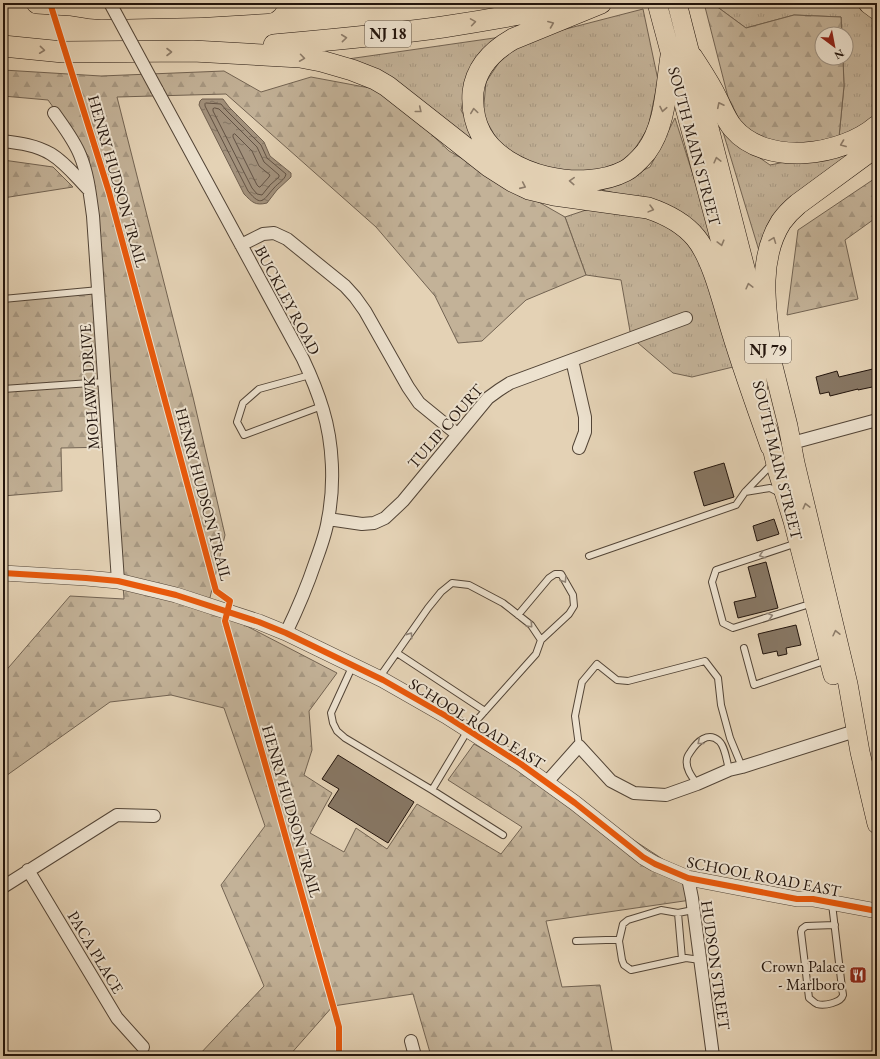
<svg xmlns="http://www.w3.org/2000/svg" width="880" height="1059" font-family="'EB Garamond',serif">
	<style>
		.grass { fill: url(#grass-tufts); stroke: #726352 }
		.forest { fill: url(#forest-firs); stroke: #726352 }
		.water { fill: url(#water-ripples); stroke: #6f5f4f }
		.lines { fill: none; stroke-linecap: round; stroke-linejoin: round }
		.shore { stroke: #625244; stroke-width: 1 }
		.building { fill: #877764; stroke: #22140c }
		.service-casing { stroke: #524436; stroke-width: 8 }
		.minor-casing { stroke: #524436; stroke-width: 14 }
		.tertiary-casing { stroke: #524436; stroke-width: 16 }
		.primary-casing { stroke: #22140c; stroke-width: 20 }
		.motorway-casing { stroke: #22140c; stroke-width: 22 }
		.service { stroke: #ede2cf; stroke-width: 6 }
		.minor { stroke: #ede2cf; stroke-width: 12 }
		.tertiary { stroke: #ede2cf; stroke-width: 15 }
		.primary { stroke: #e4d2b5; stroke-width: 19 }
		.motorway { stroke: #e4d2b5; stroke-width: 21 }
		.minor-bridge-casing { stroke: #524436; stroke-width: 14; stroke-linecap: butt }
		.minor-bridge { stroke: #ede2cf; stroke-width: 12 }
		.cycleway-casing { stroke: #ede2cf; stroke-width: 8 }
		.cycleway { stroke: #e8590c; stroke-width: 6 }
		.oneway { stroke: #8d7c69 }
		.oneway2 { stroke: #928577 }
		.labels { text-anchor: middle; stroke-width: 4; stroke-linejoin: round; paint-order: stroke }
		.shield { fill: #ede2cf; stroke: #5f5246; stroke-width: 1 }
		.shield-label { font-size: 15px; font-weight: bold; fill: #22140c }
		.street-label { font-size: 16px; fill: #22140c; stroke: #ede2cf }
		.poi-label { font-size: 16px; fill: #22140c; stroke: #ede2cf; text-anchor: end }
	</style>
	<defs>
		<pattern id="grass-tufts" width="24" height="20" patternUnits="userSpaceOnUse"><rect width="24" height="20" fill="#c3b298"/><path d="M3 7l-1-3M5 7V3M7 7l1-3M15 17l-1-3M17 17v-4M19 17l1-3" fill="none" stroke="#a79882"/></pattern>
		<pattern id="forest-firs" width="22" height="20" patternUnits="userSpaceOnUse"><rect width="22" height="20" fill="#c3b298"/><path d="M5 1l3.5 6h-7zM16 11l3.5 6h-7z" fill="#a79882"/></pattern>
		<pattern id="water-ripples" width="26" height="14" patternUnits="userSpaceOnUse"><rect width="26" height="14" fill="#a2917c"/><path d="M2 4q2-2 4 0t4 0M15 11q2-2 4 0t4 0" fill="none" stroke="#847564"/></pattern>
	</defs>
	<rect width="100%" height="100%" fill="#e4d2b5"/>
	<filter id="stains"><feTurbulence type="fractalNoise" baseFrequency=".005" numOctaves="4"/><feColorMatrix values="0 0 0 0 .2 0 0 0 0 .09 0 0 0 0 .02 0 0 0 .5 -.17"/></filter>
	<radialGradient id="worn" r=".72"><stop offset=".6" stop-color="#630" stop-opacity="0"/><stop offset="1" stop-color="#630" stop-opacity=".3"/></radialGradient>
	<path class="grass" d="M712 3H855L877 19V120L839 137 844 86 843 58H846V34H842L841 17 794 15 746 28Z
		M643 9 658 80 648 128 629 158 588 176 530 164 499 143 483 115 486 82 504 55 531 38Z
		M508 36 471 70 461 110 483 152 348 59Z
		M675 118 715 245 659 203 602 190 650 167Z
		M723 132 770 165 869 145 760 254Z
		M595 207 663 222 691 241 716 300 733 367 692 377 673 373 631 337 621 280 586 275 565 217Z"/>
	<path class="forest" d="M704 3H712L746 28 794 15 841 17 842 34H822V58H843L844 86 839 137 794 146 746 133 728 97Z
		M3 70 101 76 224 71 261 92 311 77 386 91 449 151 565 217 586 275 526 300 482 341 458 343 435 296 376 227 226 94 117 97 193 397 225 535 208 606 337 673 309 711 312 750 304 775 332 793 310 833 344 852 356 828 387 849 417 804 501 854 522 827 448 780 474 744 577 803 693 879 691 900 546 921 562 987 600 985 613 1056H431L413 994 333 1006 289 1056H198L264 986 221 885 265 826 224 708 171 695 110 702 3 778V674L70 596 124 599 113 447 61 448 62 491 3 496V299L97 293 89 157 48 100 3 96Z
		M3 160 53 167 73 187 3 198Z
		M877 177V217L845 240 858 299 787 315 798 230Z"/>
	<path class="water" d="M202 99H223L229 107 264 142 270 156 291 173V177L277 190 267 203C255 206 252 202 244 194L199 105 200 101Z"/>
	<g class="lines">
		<path class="shore" d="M206 103 221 104 226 110 261 145 267 158 286 174C285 180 278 183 274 188 263 200 262 208 248 191L205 106V104Z
			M215 108 219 109 257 147 264 162 279 175V177L270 185 262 195 257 194 252 188 213 111V109Z
			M235 134 252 151 259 166 270 175 269 177 260 187H259L257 185 233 137V135Z"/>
	</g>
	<path class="building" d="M877 368V386L858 390V389L830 396 829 392 820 394 816 377 837 371 839 377Z
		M724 463 734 497 704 506 694 472Z
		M774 519 779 534 757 541 753 526Z
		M766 562 778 608 738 618 734 602 756 597 748 567Z
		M796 625 801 645 786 648 787 654 778 656 777 651 763 654 758 634Z
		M338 755 414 802 388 843 328 806 339 789 322 779Z"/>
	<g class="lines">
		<g class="service-casing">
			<path id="service" d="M3 299 99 290
				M310 375 259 389 243 403 237 422 244 435 322 406
				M3 389 105 382
				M772 464 745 492 770 488 780 493
				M797 543 716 570 712 582 723 623 733 628 813 603
				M589 556 736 505 745 492
				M518 615 549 578 555 574H561L573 595 574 606 569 614 541 640
				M744 648 754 685 827 660
				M397 653 485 711
				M353 665 331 713 333 723 337 731 345 738 432 790 468 730 536 654 541 640 531 625 503 603 469 585 452 583 441 592 428 608 379 678
				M579 746 575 716 582 682 597 664 617 680 628 681 705 661 718 678 721 705 730 738 742 767
				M697 784C692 777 685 768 687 759 687 756 690 753 691 751 697 742 708 731 719 741 725 746 727 762 729 770
				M432 790 503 835
				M832 904 842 988C842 990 843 993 843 995 841 1003 824 1006 817 1004 814 1003 812 1000 809 998L801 932 802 929 806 926 835 925
				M693 910 678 913 661 910 628 920 623 924 619 941 622 960 624 965 631 970 686 958 700 960
				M678 913 682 959
				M576 941 606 940H619"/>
		</g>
		<g class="minor-casing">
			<path id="minor" d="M157 90 303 359C311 376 318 393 323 410 333 443 335 485 328 519 326 534 320 549 315 563 307 587 297 610 286 633
				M54 113C63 126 74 140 80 155 88 174 90 195 93 216L118 581
				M3 141C19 143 36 145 51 154 66 163 77 178 89 190
				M241 245 263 234 274 233 287 239 345 286 355 297 365 311 408 387 419 403 457 434
				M572 360 585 417V432L579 448
				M792 443 877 420
				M328 519 362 524 374 523 385 518 403 501 488 398 499 390 510 383 686 318
				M547 782 579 746 611 781 634 793 666 795 697 784 729 770 742 767 852 732
				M28 870 117 1018 143 1047
				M688 878 692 898 713 1056
				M3 887 117 815 154 816
				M411 1041 415 1056"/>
		</g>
		<g class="tertiary-casing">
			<path id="tertiary" d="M3 573 86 578 118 581 176 595 259 622 286 633 383 680 446 716 521 764 575 803 643 857 655 864 688 878 797 899H813L877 911"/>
		</g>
		<g class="primary-casing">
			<path id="primary" d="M657 3 755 370 758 386
				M677 3 755 307 772 362 788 426 795 463 848 684 860 752 877 824
				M768 430 777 469 793 521 833 675"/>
		</g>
		<g class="motorway-casing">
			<path id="motorway" d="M37 3 70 5 89 8 102 9 201 7 267 3
				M601 3 513 39C492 51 476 67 473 92 472 107 474 121 481 134 505 177 583 193 625 171 633 167 640 159 646 152 666 125 666 88 671 56
				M869 3 877 9
				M274 45C330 40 387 35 443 27 488 20 533 12 577 3
				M3 46 63 52 193 51 300 57 321 61 352 70 375 79 387 86 490 167 512 181 529 189 554 195 648 208C666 214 683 222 696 238 713 259 723 302 731 328 743 368 757 407 771 446
				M692 57C701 71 710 84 717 99 722 109 726 120 733 128 766 167 842 156 877 126
				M772 362C767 317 755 263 781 222 786 215 792 209 798 204L877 146"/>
		</g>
		<use href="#service" class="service"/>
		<use href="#minor" class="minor"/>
		<use href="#tertiary" class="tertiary"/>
		<use href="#primary" class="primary"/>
		<use href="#motorway" class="motorway"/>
		<g class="minor-bridge-casing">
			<path id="minor-bridge" d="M110 3 157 90"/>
		</g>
		<use href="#minor-bridge" class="minor-bridge"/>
		<g class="cycleway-casing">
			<path id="cycleway" d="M50 3 109 192 216 591 230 601 225 621 339 1027V1056
				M3 573 86 578 118 581 176 595 259 622 286 633 383 680 446 716 521 764 575 803 643 857 655 864 688 878 797 899H813L877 911"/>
		</g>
		<use href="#cycleway" class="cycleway"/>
	</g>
	<defs><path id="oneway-chevron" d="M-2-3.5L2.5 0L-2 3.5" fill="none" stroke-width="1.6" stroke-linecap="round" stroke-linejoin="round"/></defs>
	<g class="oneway">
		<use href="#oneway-chevron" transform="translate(473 22) rotate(-9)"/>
		<use href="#oneway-chevron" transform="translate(551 24) rotate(-22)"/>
		<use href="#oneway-chevron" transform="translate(344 38) rotate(-6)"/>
		<use href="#oneway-chevron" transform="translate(42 50) rotate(6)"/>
		<use href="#oneway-chevron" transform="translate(169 52)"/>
		<use href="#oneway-chevron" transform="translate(302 58) rotate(8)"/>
		<use href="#oneway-chevron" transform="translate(720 105) rotate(-116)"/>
		<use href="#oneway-chevron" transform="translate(663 109) rotate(101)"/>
		<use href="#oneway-chevron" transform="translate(419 110) rotate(39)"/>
		<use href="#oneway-chevron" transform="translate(474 111) rotate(-98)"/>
		<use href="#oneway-chevron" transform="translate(843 144) rotate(159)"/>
		<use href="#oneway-chevron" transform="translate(717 160) rotate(-104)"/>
		<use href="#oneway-chevron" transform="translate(572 181) rotate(-177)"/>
		<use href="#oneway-chevron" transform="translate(523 186) rotate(24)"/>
		<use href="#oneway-chevron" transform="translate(651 209) rotate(15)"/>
		<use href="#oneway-chevron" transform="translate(773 240) rotate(-69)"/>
		<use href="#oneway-chevron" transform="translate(721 243) rotate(75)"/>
		<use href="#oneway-chevron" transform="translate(749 286) rotate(-104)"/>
		<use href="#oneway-chevron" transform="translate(806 506) rotate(-104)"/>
		<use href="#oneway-chevron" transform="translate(836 633) rotate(-103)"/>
	</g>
	<g class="oneway2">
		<use href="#oneway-chevron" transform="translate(762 555) rotate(161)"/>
		<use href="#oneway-chevron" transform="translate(564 580) rotate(57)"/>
		<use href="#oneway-chevron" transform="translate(770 616) rotate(-17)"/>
		<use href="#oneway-chevron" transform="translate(530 625) rotate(47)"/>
		<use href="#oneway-chevron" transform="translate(410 635) rotate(-55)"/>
		<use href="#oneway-chevron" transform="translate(700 742) rotate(141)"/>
	</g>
	<defs>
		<g id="restaurant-square" transform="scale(0.9)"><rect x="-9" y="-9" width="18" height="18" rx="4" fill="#8f2418" stroke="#ede2cf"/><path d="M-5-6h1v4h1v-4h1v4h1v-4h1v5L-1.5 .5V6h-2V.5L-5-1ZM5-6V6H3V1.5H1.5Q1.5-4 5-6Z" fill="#fff"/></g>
	</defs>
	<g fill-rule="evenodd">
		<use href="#restaurant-square" x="858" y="975"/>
	</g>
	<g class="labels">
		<g class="shield">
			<rect x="365" y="21" width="46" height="26" rx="3"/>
			<rect x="745" y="337" width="46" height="26" rx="3"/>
		</g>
		<g class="shield-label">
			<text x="388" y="39">NJ 18</text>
			<text x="768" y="355">NJ 79</text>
		</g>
		<g class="street-label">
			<text transform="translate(695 146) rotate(75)" y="6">SOUTH MAIN STREET</text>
			<text transform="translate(118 181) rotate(74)" y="6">HENRY HUDSON TRAIL</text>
			<text transform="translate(288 300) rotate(62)" y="6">BUCKLEY ROAD</text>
			<text transform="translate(89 387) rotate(-94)" y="6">MOHAWK DRIVE</text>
			<text transform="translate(445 426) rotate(-49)" y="6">TULIP COURT</text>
			<text transform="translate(778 460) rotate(76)" y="6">SOUTH MAIN STREET</text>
			<text transform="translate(204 494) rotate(75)" y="6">HENRY HUDSON TRAIL</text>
			<text transform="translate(477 723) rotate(32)" y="6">SCHOOL ROAD EAST</text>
			<text transform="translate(292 811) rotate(74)" y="6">HENRY HUDSON TRAIL</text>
			<text transform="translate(764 876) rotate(11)" y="6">SCHOOL ROAD EAST</text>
			<text transform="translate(96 952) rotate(59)" y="6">PACA PLACE</text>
			<text transform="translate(716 965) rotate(82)" y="6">HUDSON STREET</text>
		</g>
		<g class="poi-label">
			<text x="845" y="972">Crown Palace<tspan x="845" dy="18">- Marlboro</tspan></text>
		</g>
	</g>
	<rect width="880" height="1059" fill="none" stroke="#e4d2b5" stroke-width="16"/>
	<rect x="4" y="4" width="872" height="1051" fill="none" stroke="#22140c" stroke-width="2"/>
	<rect x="8" y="8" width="864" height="1043" fill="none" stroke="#22140c"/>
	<g transform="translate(834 46) rotate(148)"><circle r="19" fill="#ede2cf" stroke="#9c9081"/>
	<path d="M0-3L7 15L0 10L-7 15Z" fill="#8f2418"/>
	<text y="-6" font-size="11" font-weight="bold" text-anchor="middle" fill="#22140c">N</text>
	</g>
	<rect width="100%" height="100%" filter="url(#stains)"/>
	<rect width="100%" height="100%" fill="url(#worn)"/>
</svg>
